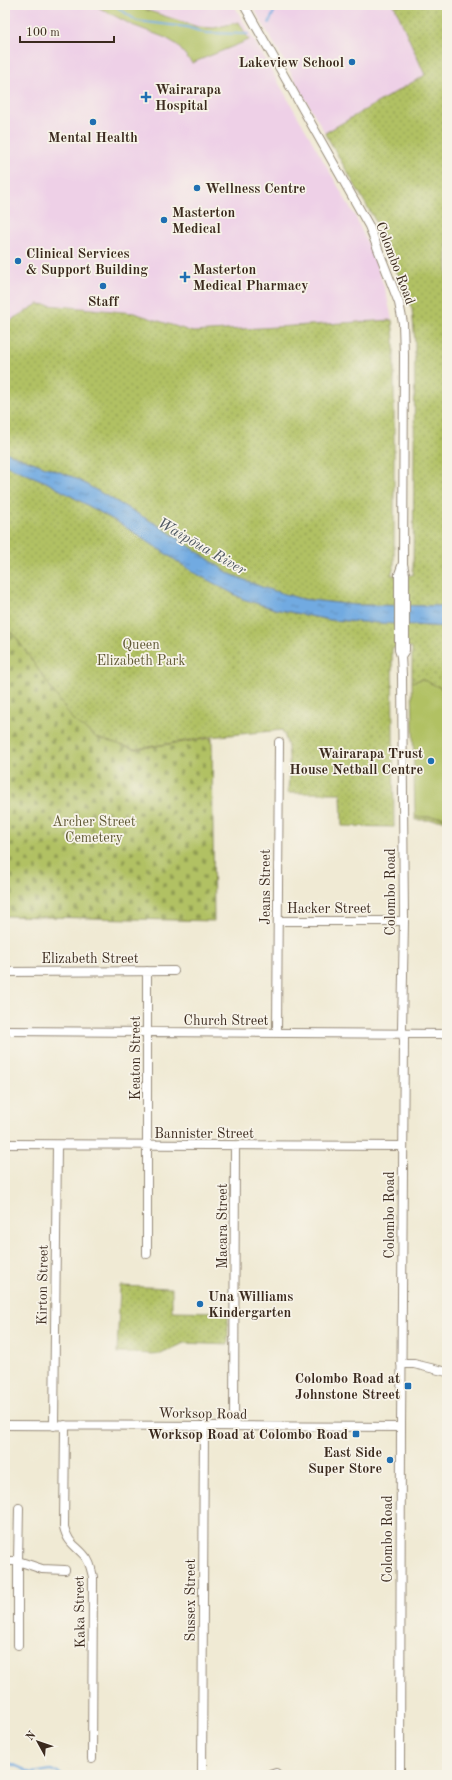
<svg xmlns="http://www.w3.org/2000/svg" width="452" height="1780" font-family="'Old Standard TT',serif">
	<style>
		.built { fill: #eed0e7 }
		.grass { fill: #b1c164; stroke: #767641 }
		.cemetery { fill: url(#cemetery-stones); stroke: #767641 }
		.park { fill: url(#park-dots); stroke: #767641 }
		.water { fill: url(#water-ripples); stroke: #566a80 }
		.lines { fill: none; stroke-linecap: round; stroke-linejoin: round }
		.stream { stroke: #71aae1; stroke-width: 2 }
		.minor-casing { stroke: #968a79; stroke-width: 10 }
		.minor { stroke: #fff; stroke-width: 8 }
		.poi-dot { fill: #1f6fb2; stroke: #f7f3e8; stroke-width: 1.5 }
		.labels { text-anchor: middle; stroke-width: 3.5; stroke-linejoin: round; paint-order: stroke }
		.poi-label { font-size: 14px; font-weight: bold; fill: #3b2a1e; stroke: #f7f3e8; text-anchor: start }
		.street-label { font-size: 14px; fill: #3b2a1e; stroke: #f7f3e8 }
		.park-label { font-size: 14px; fill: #5e5733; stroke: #f7f3e8 }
		.water-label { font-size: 15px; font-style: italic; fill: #4e5762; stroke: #f7f3e8 }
	</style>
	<defs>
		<pattern id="cemetery-stones" width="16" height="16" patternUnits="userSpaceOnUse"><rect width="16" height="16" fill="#b1c164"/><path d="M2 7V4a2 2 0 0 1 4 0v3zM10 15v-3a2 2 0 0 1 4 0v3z" fill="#919d52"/></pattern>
		<pattern id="park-dots" width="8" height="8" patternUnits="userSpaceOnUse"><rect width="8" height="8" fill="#b1c164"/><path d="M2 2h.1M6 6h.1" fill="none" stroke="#919d52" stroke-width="1.8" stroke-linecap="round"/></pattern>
		<pattern id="water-ripples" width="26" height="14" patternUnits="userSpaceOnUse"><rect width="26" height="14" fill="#71aae1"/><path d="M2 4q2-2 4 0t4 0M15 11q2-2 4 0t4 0" fill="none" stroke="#5e8bb6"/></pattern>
	</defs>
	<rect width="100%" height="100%" fill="#f7f3e8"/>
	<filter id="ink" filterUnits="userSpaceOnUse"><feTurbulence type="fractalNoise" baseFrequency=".025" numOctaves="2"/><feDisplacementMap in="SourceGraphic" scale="8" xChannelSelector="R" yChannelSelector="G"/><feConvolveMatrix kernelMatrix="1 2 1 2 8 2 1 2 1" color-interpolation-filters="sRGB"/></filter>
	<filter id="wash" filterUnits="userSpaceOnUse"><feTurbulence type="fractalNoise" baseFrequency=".012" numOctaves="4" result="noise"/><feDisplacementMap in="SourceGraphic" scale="16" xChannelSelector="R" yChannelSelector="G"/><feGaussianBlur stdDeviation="0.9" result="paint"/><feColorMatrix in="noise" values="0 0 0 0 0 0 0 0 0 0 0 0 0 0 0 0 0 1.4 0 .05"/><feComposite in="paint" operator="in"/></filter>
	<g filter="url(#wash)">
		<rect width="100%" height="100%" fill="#f0ead4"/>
		<path class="built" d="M5 5H234L355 216 375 260 387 296 392 320 193 332 134 313 5 327Z
			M252 5H394L425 75 325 133Z"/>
		<path class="grass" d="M94 5H131L198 27 214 28 239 22 249 40 192 63 176 44 166 38 132 25Z
			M422 679 447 691V817H415L412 682Z"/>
		<path class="cemetery" d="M5 633H13L135 749 212 738 214 921 5 916Z"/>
		<path class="park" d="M394 5H447V606L355 605 302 599 264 588 230 574 161 527 73 477 5 452V327L14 318 38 304 134 313 193 332 392 320 394 340V567L391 575H413L415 342 412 309 379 227 325 133 425 75Z
			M5 465 46 482 121 524 195 573 243 599 275 609 330 620 447 627V691L422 679 412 682V647L392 648 394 827 342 826 341 793H288C289 772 292 748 282 730L209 737 135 749 97 738 73 720 13 633H5Z
			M415 817H447V820H415Z
			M120 1286 172 1288V1311L228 1312V1345L184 1343 161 1354 117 1353Z"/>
		<path class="water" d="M5 452 73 477 161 527 230 574 264 588 302 599 355 605 447 606V627L330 620 275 609 243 599 195 573 121 524 46 482 5 465Z"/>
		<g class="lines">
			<path class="stream" d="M114 5 137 21 187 27 205 33 248 34
				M269 23 277 5
				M5 1761 32 1773 51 1770 62 1775"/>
		</g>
	</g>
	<g filter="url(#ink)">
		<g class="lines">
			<g class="minor-casing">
				<path id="minor" d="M244 5 369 226 399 303 403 323 404 355 403 563 399 574V650L401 656 402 675 404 921 402 1029 404 1040 401 1427 400 1775
					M401 656 405 650V574L403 564
					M278 921H404
					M5 972 174 971
					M5 1031 447 1034
					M277 1033 279 742
					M5 1144 403 1146
					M147 1254V971
					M401 1364H414L447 1372
					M5 1425 401 1427
					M65 1425 64 1527C68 1543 74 1544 84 1555 90 1561 91 1569 93 1577L92 1759
					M54 1426 57 1145
					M234 1426 235 1146
					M19 1508 18 1561 42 1569 65 1570
					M5 1561H18V1645
					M202 1775 204 1426
					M270 1775 276 1773"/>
			</g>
			<use href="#minor" class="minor"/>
		</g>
	</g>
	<g class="poi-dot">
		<circle cx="352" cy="62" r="4"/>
		<path d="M144 91h4v4h4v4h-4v4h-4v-4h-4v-4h4z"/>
		<circle cx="93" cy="122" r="4"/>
		<circle cx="197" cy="188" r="4"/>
		<circle cx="164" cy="220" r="4"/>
		<circle cx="18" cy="261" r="4"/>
		<path d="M183 271h4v4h4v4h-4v4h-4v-4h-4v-4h4z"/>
		<circle cx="103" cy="286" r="4"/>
		<circle cx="431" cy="761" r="4"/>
		<circle cx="200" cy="1304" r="4"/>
		<rect x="404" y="1382" width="8" height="8" rx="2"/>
		<rect x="352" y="1430" width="8" height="8" rx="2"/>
		<circle cx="390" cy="1460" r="4"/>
	</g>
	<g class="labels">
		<g class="poi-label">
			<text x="344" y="67" text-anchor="end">Lakeview School</text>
			<text x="155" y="94">Wairarapa<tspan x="155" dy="16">Hospital</tspan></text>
			<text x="93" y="142" text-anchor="middle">Mental Health</text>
			<text x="205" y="193">Wellness Centre</text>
			<text x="172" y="217">Masterton<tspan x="172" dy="16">Medical</tspan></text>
			<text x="26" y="258">Clinical Services<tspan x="26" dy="16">&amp; Support Building</tspan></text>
			<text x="193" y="274">Masterton<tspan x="193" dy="16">Medical Pharmacy</tspan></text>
			<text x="103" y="306" text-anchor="middle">Staff</text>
			<text x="423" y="758" text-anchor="end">Wairarapa Trust<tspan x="423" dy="16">House Netball Centre</tspan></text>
			<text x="208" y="1301">Una Williams<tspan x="208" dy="16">Kindergarten</tspan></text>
			<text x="400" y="1383" text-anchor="end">Colombo Road at<tspan x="400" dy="16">Johnstone Street</tspan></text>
			<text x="348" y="1439" text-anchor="end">Worksop Road at Colombo Road</text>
			<text x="382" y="1457" text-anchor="end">East Side<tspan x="382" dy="16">Super Store</tspan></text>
		</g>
		<g class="street-label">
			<text transform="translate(396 263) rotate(69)" y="5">Colombo Road</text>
			<text transform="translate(265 887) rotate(-90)" y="5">Jeans Street</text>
			<text transform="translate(390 892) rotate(-90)" y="5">Colombo Road</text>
			<text x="329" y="913">Hacker Street</text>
			<text x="90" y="963">Elizabeth Street</text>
			<text x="226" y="1025">Church Street</text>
			<text transform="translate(135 1058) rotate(-90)" y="5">Keaton Street</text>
			<text x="204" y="1138">Bannister Street</text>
			<text transform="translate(389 1215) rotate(-90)" y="5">Colombo Road</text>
			<text transform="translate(222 1226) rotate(-90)" y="5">Macara Street</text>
			<text transform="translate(42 1285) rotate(-89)" y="5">Kirton Street</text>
			<text transform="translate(203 1413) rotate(1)" y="5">Worksop Road</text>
			<text transform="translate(387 1539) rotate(-90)" y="5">Colombo Road</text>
			<text transform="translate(190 1600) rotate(-90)" y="5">Sussex Street</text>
			<text transform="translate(79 1612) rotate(-91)" y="5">Kaka Street</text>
		</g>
		<g class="park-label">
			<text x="141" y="649">Queen<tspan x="141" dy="16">Elizabeth Park</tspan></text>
			<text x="94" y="826">Archer Street<tspan x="94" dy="16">Cemetery</tspan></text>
		</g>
		<g class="water-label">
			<text transform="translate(202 546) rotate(30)" y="5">Waipōua River</text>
		</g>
	</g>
	<rect width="452" height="1780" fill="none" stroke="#f7f3e8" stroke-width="20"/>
	<g transform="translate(38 1742) rotate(310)" stroke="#f7f3e8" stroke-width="3" paint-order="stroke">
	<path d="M0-3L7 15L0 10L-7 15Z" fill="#3b2a1e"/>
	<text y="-6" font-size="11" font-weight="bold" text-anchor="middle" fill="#3b2a1e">N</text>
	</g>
	<path d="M20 36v6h94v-6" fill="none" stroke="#3b2a1e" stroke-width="2"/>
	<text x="26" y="36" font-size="12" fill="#3b2a1e" stroke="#f7f3e8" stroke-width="3" paint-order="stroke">100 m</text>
</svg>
